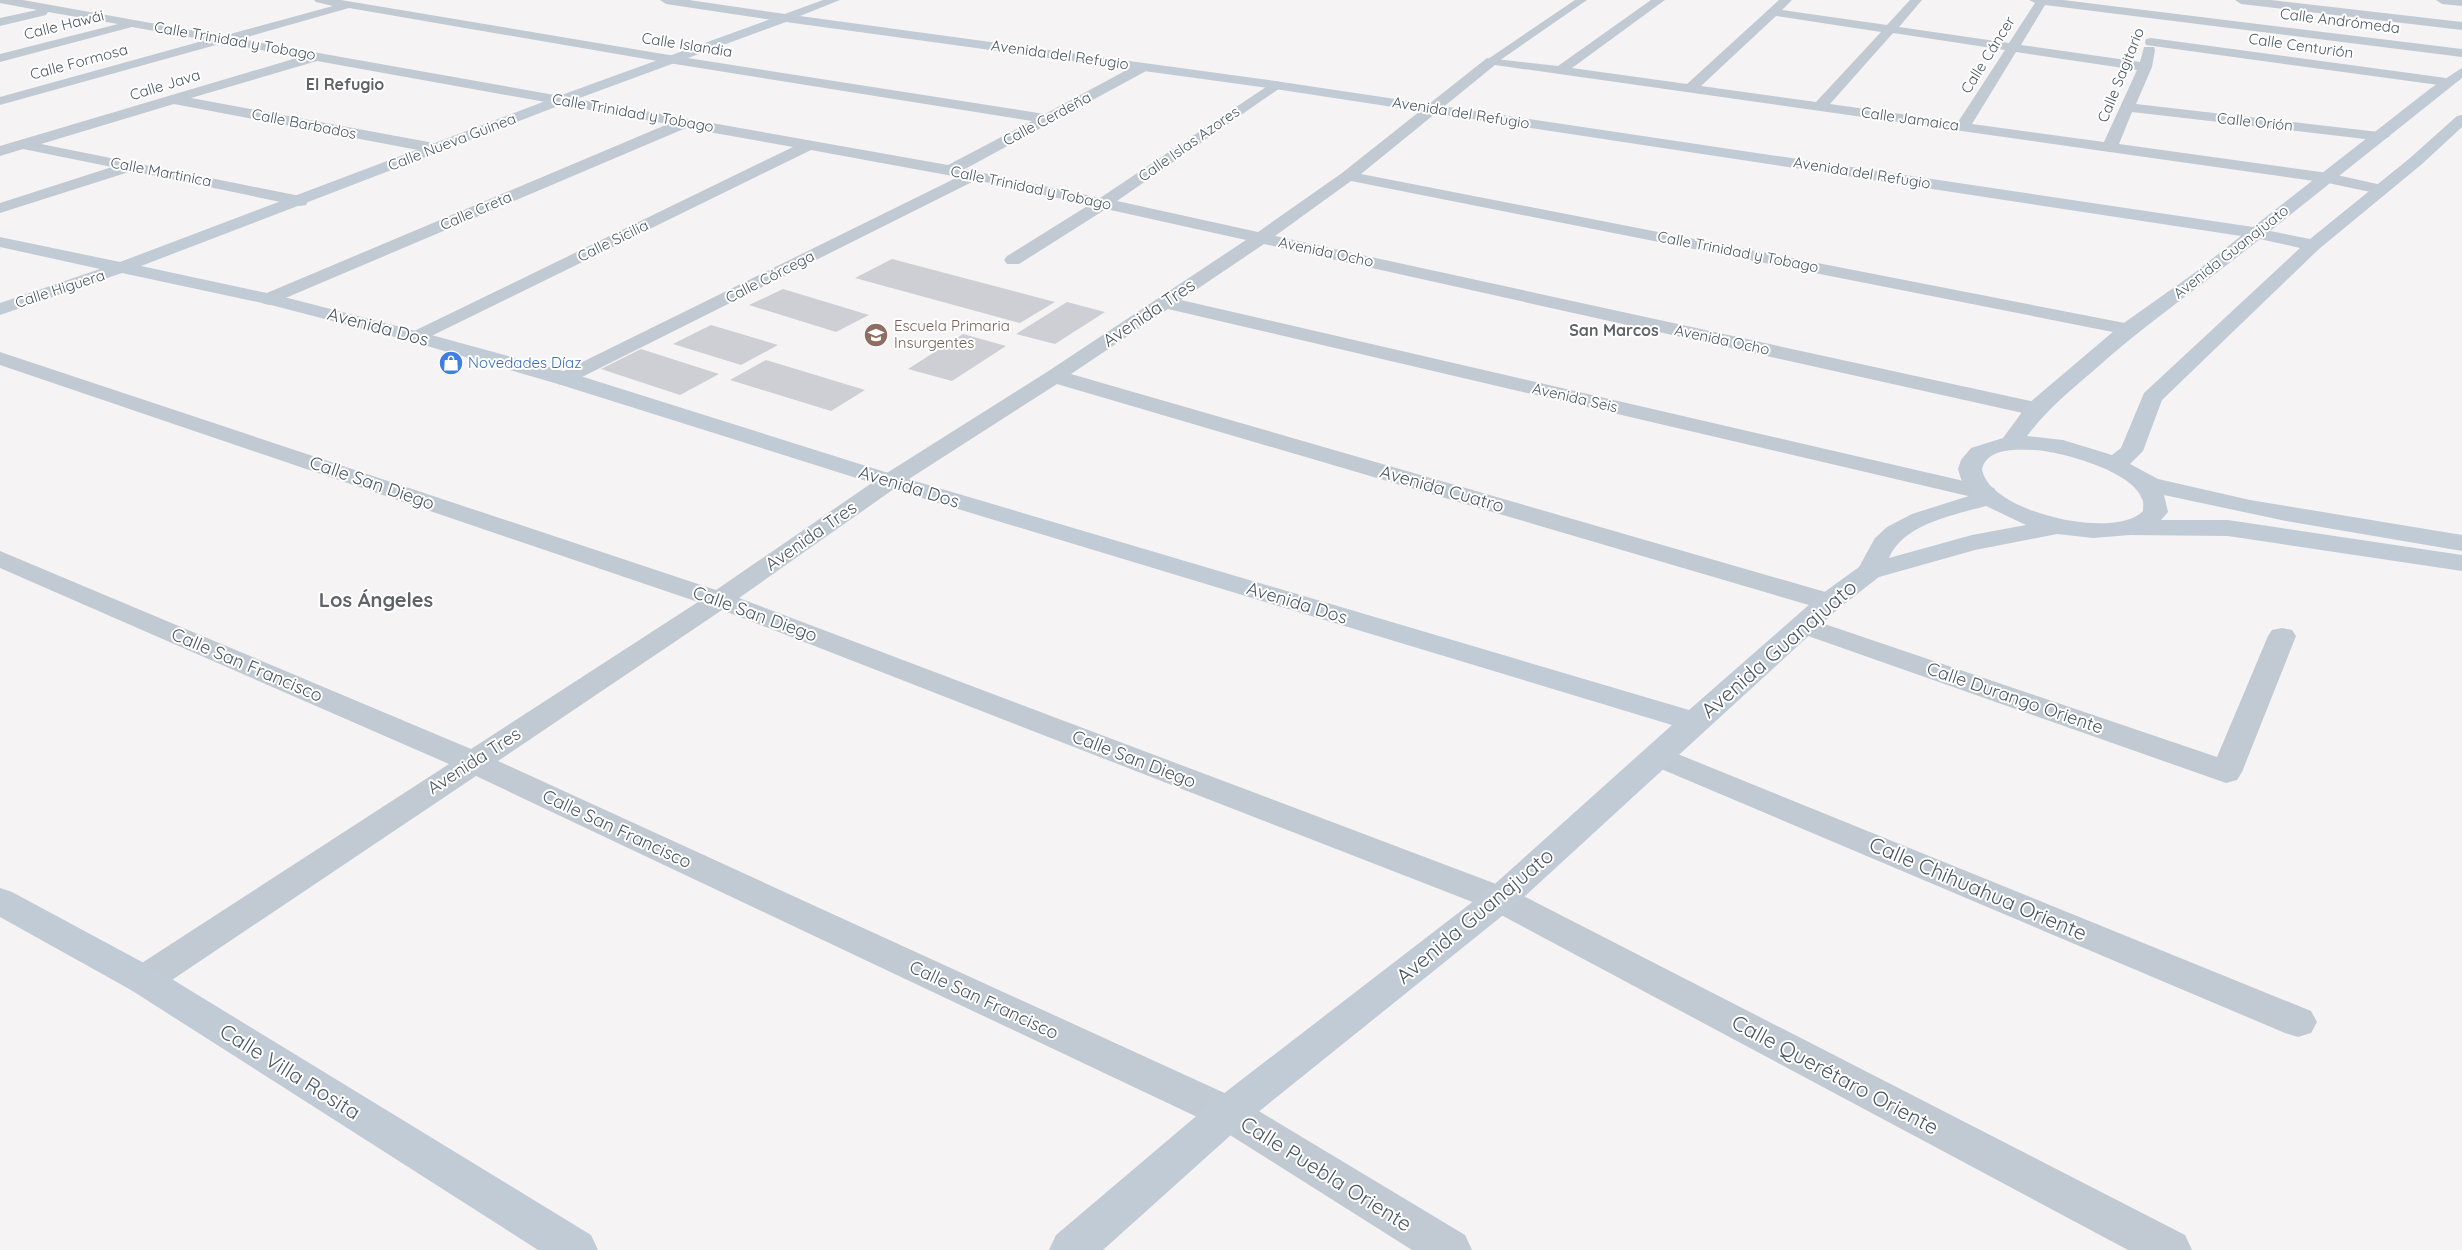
<svg xmlns="http://www.w3.org/2000/svg" width="2462" height="1250" font-family="Quicksand,sans-serif">
	<style>
		.building { fill: #cdcfd5 }
		.lines { fill: none; stroke-linecap: round; stroke-linejoin: round }
		.lane { fill: #c1cad2; fill-rule: evenodd }
		.street { fill: #c1cad2; fill-rule: evenodd }
		.secondary { fill: #c1cbd6; fill-rule: evenodd }
		.labels { text-anchor: middle; stroke-width: 4; stroke-linejoin: round; paint-order: stroke }
		.far-street-label { font-size: 15px; fill: #4a5661; stroke: #fff }
		.far-education-label { font-size: 15px; fill: #785e54; stroke: #fff; text-anchor: start }
		.far-shop-label { font-size: 15px; fill: #366cbe; stroke: #fff; text-anchor: start }
		.far-quarter-label { font-size: 16px; font-weight: bold; fill: #5f6368; stroke: #fff }
		.street-label { font-size: 18px; fill: #4a5661; stroke: #fff }
		.quarter-label { font-size: 20px; font-weight: bold; fill: #5f6368; stroke: #fff }
		.near-street-label { font-size: 21px; fill: #4a5661; stroke: #fff }
	</style>
	<rect width="100%" height="100%" fill="#f5f3f3"/>
	<path class="building" d="M892 259 1055 302 1020 323 855 278Z
		M783 289 869 315 836 332 749 305Z
		M1067 302 1105 312 1055 344 1016 334Z
		M711 325 778 345 741 365 673 344Z
		M963 334 1006 346 952 381 908 369Z
		M641 349 719 374 680 395 601 369Z
		M766 360 865 390 831 411 730 380Z"/>
	<g class="lines">
		<path class="lane" d="M1575 0H1587L1496 63H1488V59Z"/>
		<path class="street" d="M0 0H23L223 36 333 6 316 2 314 0H341L675 56 1045 114 1138 64H1148L1150 67 1148 70 965 169 1100 198 1275 81 1280 82 1282 85 1280 88 1117 201 1258 232 1342 173 1487 58 1558 66 1651 0H1665L1572 68 1687 84 1779 0H1792L1782 10 1887 25 1910 0H1922L1899 27 2009 43 2035 3 2029 0H2063L2462 49V57L2045 5 2021 45 2140 62 2144 47H2154L2155 50 2152 67 2136 104 2387 133 2390 136 2382 141 2132 112 2119 144 2328 173 2386 186 2388 189 2386 192 2380 194 2328 183 1495 65 1361 174 2135 325 2138 329 2135 333 2128 335 1351 181 1275 236 2044 404 2047 409 2044 414 2036 416 1264 244 1181 300 1994 488 1997 493 1994 498 1985 500 1168 309 1071 374 1839 596 1842 602 1839 608 1829 610 1819 608 1057 384 898 486 739 598 1512 890 2185 1235 2192 1250H2128L1488 908 722 610 498 761 1242 1101 1465 1235 1472 1250H1412L1214 1125 476 776 157 990 144 995 131 990 126 980 131 970 449 764 0 568V551L471 749 698 602 0 365V352L716 590 882 476 1047 372 1246 240 1106 209 1019 264H1007L1004 260 1007 256 1089 205 976 180 566 385 558 384 555 379 558 374 958 177 811 150 417 343 410 341 407 337 410 333 793 147 686 128 269 305 262 303 259 299 262 295 668 124 317 61 191 98 434 143 442 148 439 151 434 153 174 104 41 144 300 196 306 197 308 201 306 205 300 206 132 171 0 213V203L112 167 23 149 0 156V146L300 57 223 43 0 105V97L206 40 132 27 0 62V54L118 24 48 12 46 15 0 26V18L37 10 0 3ZM349 8 675 64 1032 121 948 165 240 39ZM1776 16 1881 32 1816 102 1701 86ZM1893 33 2005 50 1958 122 1830 104ZM2016 52 2137 70 2104 142 1972 124Z
			M660 0H689L785 14 791 18 785 22 666 4Z
			M2235 0H2271L2462 22V30L2241 4Z
			M2436 0H2462V6L2442 4Z
			M2151 38 2446 78 2453 82 2446 86 2146 45 2145 42 2146 39Z
			M1804 617 2217 757 2268 636 2272 630 2282 628 2292 630 2296 636 2242 772 2237 780 2226 783 1794 631 1790 625 1794 619Z
			M1658 746 2311 1011 2317 1022 2311 1033 2298 1037 2285 1033 1647 763 1643 756 1647 749Z"/>
		<path class="secondary" d="M823 0H840L800 16 1275 81 2253 227 2431 88 2462 68V78L2270 231 2310 239 2410 158 2457 116 2462 115V127L2422 164 2319 249 2162 400 2143 451 2130 464 2158 479 2250 500 2462 535V551L2286 521 2164 495 2168 512 2161 520H2228L2462 555V571L2228 536 2130 535 2093 538 2057 534 1975 550 1879 577 1839 608 1512 908 1242 1125 1103 1250H1049L1056 1235 1214 1101 1488 890 1672 725 882 486 558 384 410 341 267 304 122 273 0 315V303L100 269 0 247V237L120 262 556 97ZM786 22 1275 89 2241 236 2193 274 2121 325 2028 404 2003 438 1971 448 1961 460 1958 469 1961 479 1972 495 1912 514 1887 527 1875 538 1859 567 1819 596 1689 710 898 476 574 374 424 333 276 295 141 266 566 103ZM2260 239 2300 248 2144 393 2121 448 2112 455 2063 440 2027 436C2046 411 2068 392 2092 372 2145 324 2204 284 2260 239ZM2035 450C2062 452 2133 471 2142 499 2144 502 2143 507 2143 511 2115 541 1988 512 1982 469 1988 447 2017 450 2035 450ZM1986 506 2026 525 1972 535 1889 558C1903 524 1954 515 1986 506Z
			M0 888 12 892 157 970 591 1235 598 1250H538L131 990 0 917Z"/>
	</g>
	<defs>
		<g id="school-disc" transform="scale(1.25)"><circle r="9.5" fill="#8d6e63" stroke="#fff"/><path d="M0-5L7-2L0 1L-7-2ZM-4 1L0 2.5L4 1V4Q0 6-4 4Z" fill="#fff"/></g>
		<g id="shop-disc" transform="scale(1.25)"><circle r="9.5" fill="#3f7fe0" stroke="#fff"/><path d="M-5-2.5h2.3a2.7 3.5 0 0 1 5.4 0H5L5.5 6h-11ZM-1.5-2.5h3a1.5 2.3 0 0 0-3 0Z" fill="#fff"/></g>
	</defs>
	<g fill-rule="evenodd">
		<use href="#school-disc" x="876" y="335"/>
		<use href="#shop-disc" x="451" y="363"/>
	</g>
	<g class="labels">
		<g class="far-street-label">
			<text transform="translate(2340 21) rotate(7)" y="5">Calle Andrómeda</text>
			<text transform="translate(64 25) rotate(-14)" y="5">Calle Hawái</text>
			<text transform="translate(235 41) rotate(10)" y="5">Calle Trinidad y Tobago</text>
			<text transform="translate(687 45) rotate(9)" y="5">Calle Islandia</text>
			<text transform="translate(2301 46) rotate(8)" y="5">Calle Centurión</text>
			<text transform="translate(1060 55) rotate(8)" y="5">Avenida del Refugio</text>
			<text transform="translate(1988 55) rotate(-58)" y="5">Calle Cáncer</text>
			<text transform="translate(79 62) rotate(-15)" y="5">Calle Formosa</text>
			<text transform="translate(2121 75) rotate(-68)" y="5">Calle Sagitario</text>
			<text transform="translate(165 85) rotate(-17)" y="5">Calle Java</text>
			<text transform="translate(633 113) rotate(10)" y="5">Calle Trinidad y Tobago</text>
			<text transform="translate(1461 113) rotate(9)" y="5">Avenida del Refugio</text>
			<text transform="translate(1047 119) rotate(-28)" y="5">Calle Cerdeña</text>
			<text transform="translate(1910 119) rotate(8)" y="5">Calle Jamaica</text>
			<text transform="translate(2255 122) rotate(6)" y="5">Calle Orión</text>
			<text transform="translate(304 124) rotate(11)" y="5">Calle Barbados</text>
			<text transform="translate(452 142) rotate(-21)" y="5">Calle Nueva Guinea</text>
			<text transform="translate(1189 144) rotate(-35)" y="5">Calle Islas Azores</text>
			<text transform="translate(161 172) rotate(11)" y="5">Calle Martinica</text>
			<text transform="translate(1862 173) rotate(9)" y="5">Avenida del Refugio</text>
			<text transform="translate(1031 188) rotate(12)" y="5">Calle Trinidad y Tobago</text>
			<text transform="translate(476 211) rotate(-23)" y="5">Calle Creta</text>
			<text transform="translate(613 241) rotate(-26)" y="5">Calle Sicilia</text>
			<text transform="translate(1326 252) rotate(12)" y="5">Avenida Ocho</text>
			<text transform="translate(1738 252) rotate(11)" y="5">Calle Trinidad y Tobago</text>
			<text transform="translate(2231 252) rotate(-38)" y="5">Avenida Guanajuato</text>
			<text transform="translate(770 277) rotate(-27)" y="5">Calle Córcega</text>
			<text transform="translate(60 289) rotate(-18)" y="5">Calle Higuera</text>
			<text transform="translate(1722 340) rotate(12)" y="5">Avenida Ocho</text>
			<text transform="translate(1575 398) rotate(13)" y="5">Avenida Seis</text>
		</g>
		<g class="far-education-label">
			<text x="894" y="331">Escuela Primaria<tspan x="894" dy="17">Insurgentes</tspan></text>
		</g>
		<g class="far-shop-label">
			<text x="468" y="368">Novedades Díaz</text>
		</g>
		<g class="far-quarter-label">
			<text x="345" y="90">El Refugio</text>
			<text x="1614" y="336">San Marcos</text>
		</g>
		<g class="street-label">
			<text transform="translate(1149 313) rotate(-34)" y="6">Avenida Tres</text>
			<text transform="translate(378 327) rotate(15)" y="6">Avenida Dos</text>
			<text transform="translate(372 483) rotate(19)" y="6">Calle San Diego</text>
			<text transform="translate(909 487) rotate(17)" y="6">Avenida Dos</text>
			<text transform="translate(1442 489) rotate(16)" y="6">Avenida Cuatro</text>
			<text transform="translate(811 536) rotate(-35)" y="6">Avenida Tres</text>
			<text transform="translate(1297 603) rotate(17)" y="6">Avenida Dos</text>
			<text transform="translate(755 614) rotate(20)" y="6">Calle San Diego</text>
			<text transform="translate(247 665) rotate(23)" y="6">Calle San Francisco</text>
			<text transform="translate(2015 698) rotate(19)" y="6">Calle Durango Oriente</text>
			<text transform="translate(1134 759) rotate(21)" y="6">Calle San Diego</text>
			<text transform="translate(474 761) rotate(-33)" y="6">Avenida Tres</text>
			<text transform="translate(617 829) rotate(25)" y="6">Calle San Francisco</text>
			<text transform="translate(984 1000) rotate(25)" y="6">Calle San Francisco</text>
		</g>
		<g class="quarter-label">
			<text x="376" y="607">Los Ángeles</text>
		</g>
		<g class="near-street-label">
			<text transform="translate(1779 649) rotate(-41)" y="7">Avenida Guanajuato</text>
			<text transform="translate(1978 889) rotate(23)" y="7">Calle Chihuahua Oriente</text>
			<text transform="translate(1475 916) rotate(-40)" y="7">Avenida Guanajuato</text>
			<text transform="translate(290 1072) rotate(32)" y="7">Calle Villa Rosita</text>
			<text transform="translate(1835 1075) rotate(28)" y="7">Calle Querétaro Oriente</text>
			<text transform="translate(1326 1174) rotate(32)" y="7">Calle Puebla Oriente</text>
		</g>
	</g>
</svg>
